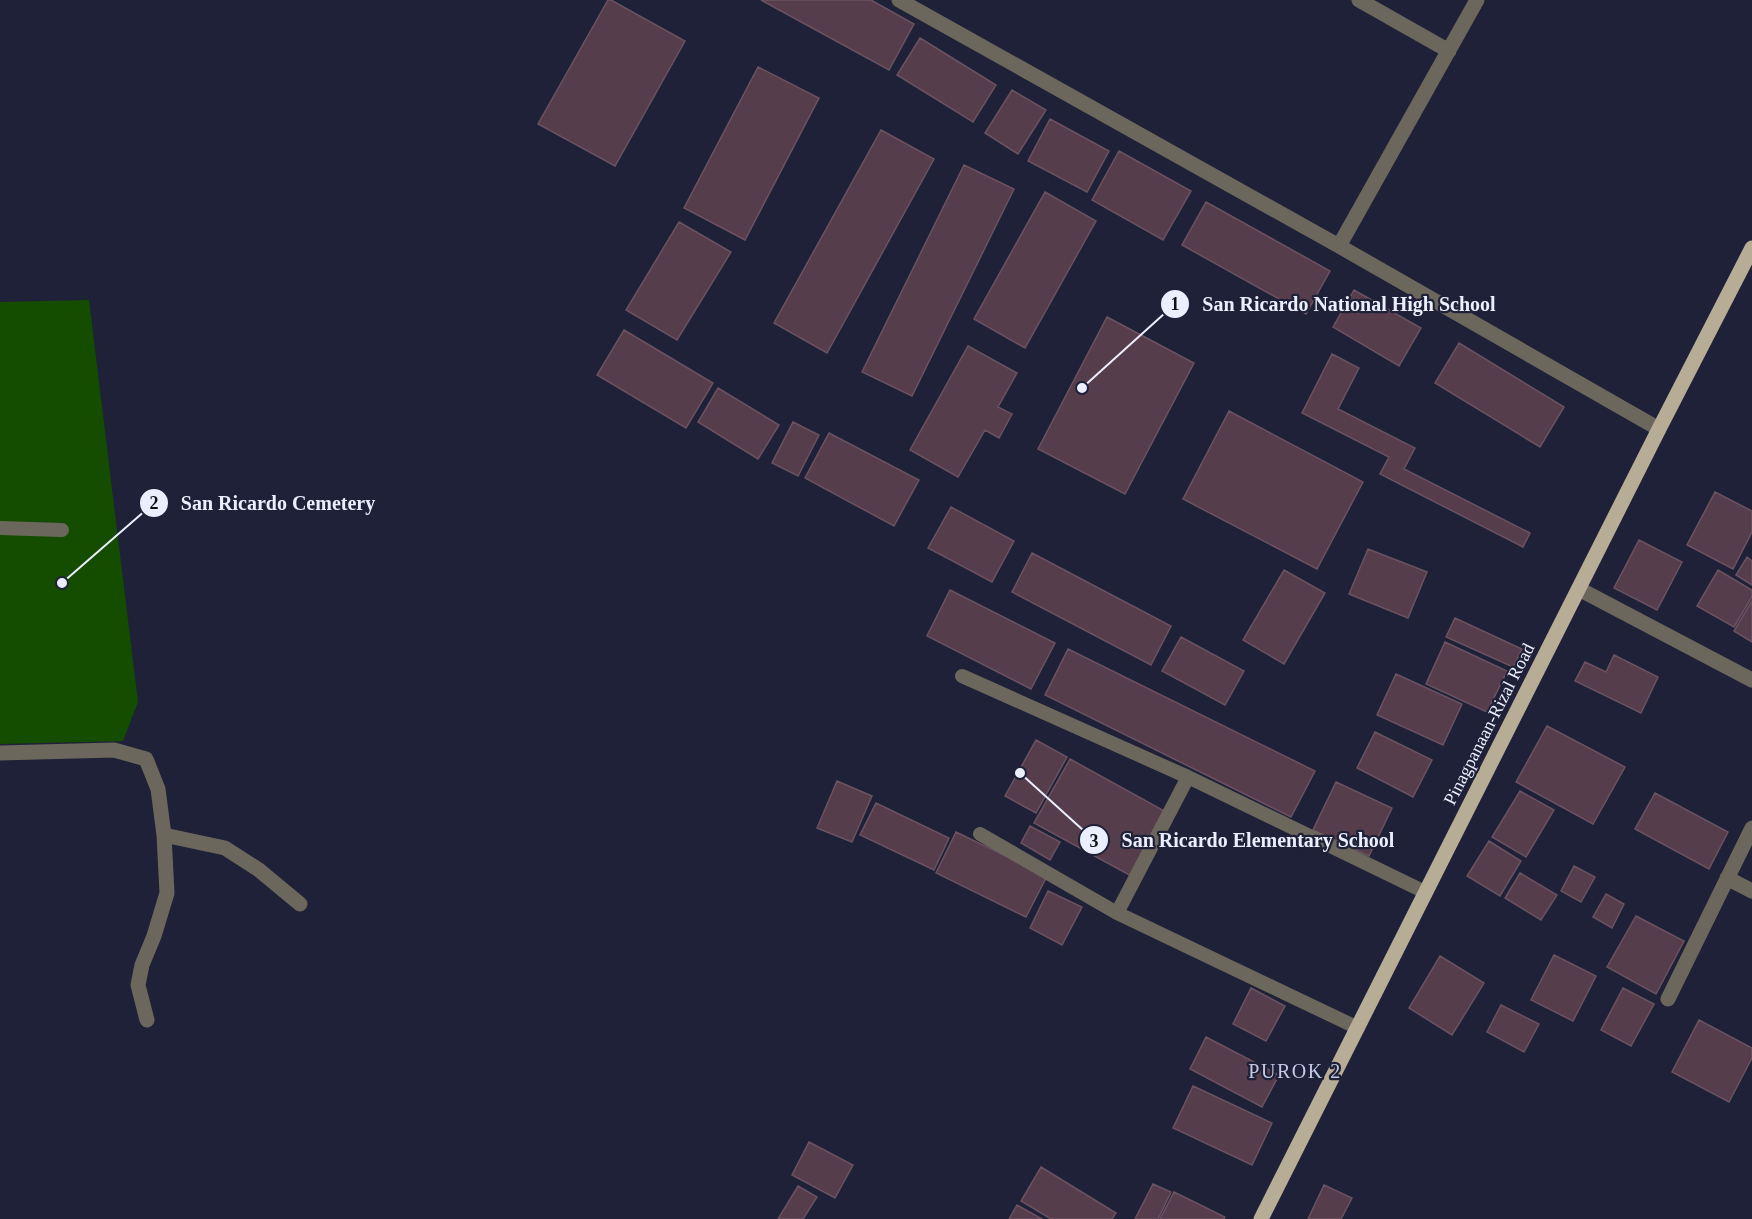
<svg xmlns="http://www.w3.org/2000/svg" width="1752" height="1219" font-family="Georgia,serif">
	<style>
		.green { fill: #144d00 }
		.building { fill: #553d4b; stroke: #6b5261; stroke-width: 1.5 }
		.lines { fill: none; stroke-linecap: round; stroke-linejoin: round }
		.lane { stroke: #6c675c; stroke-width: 14 }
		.street { stroke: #6c675c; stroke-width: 15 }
		.primary { stroke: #b7ac95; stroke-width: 15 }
		.labels { text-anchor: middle; stroke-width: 4.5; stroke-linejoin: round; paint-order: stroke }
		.street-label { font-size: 18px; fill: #ebeefd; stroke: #1e2137 }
		.neighbourhood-label { font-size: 20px; letter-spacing: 1.5px; fill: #c4cae6; stroke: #1e2137 }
		.leader { fill: none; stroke: #ebeefd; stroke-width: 2 }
		.callout-dot { fill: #ebeefd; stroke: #1e2137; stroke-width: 2 }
		.mark-label { font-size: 18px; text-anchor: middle; font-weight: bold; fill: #111 }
		.callout-label { font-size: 20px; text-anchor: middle; font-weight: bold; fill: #ebeefd; stroke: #1e2137; stroke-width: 4.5; stroke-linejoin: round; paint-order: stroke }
	</style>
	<rect width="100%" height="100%" fill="#1e2137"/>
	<path class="green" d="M89 300 138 702 123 741 0 744V302Z"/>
	<path class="building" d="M608 0H611L685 41 615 166 538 124Z
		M761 0H871L914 24 889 70Z
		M920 38 996 85 973 122 897 75Z
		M758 67 819 98 745 240 684 208Z
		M1012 90 1046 110 1018 154 985 133Z
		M1050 119 1109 151 1087 192 1028 161Z
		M881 130 934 159 827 353 774 323Z
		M1119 151 1191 191 1163 240 1092 200Z
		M964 165 1014 189 912 396 862 372Z
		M1045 192 1096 221 1025 348 974 319Z
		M1206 202 1330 271 1306 314 1182 245Z
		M679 222 731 252 677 340 626 310Z
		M1354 290 1421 328 1399 366 1333 327Z
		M1107 317 1194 363 1125 494 1038 449Z
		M624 330 713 383 686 428 597 375Z
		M1459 343 1564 407 1540 447 1435 383Z
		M968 346 1017 373 998 407 1012 414 999 438 985 430 958 477 910 450Z
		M1332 354 1359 368 1338 409 1415 448 1404 469 1530 533 1523 547 1380 474 1389 457 1302 413Z
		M718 388 779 425 758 459 698 422Z
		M1229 411 1363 482 1317 569 1183 499Z
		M793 422 819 435 798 476 772 463Z
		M829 433 919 480 894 526 805 478Z
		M1715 492 1752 511V532L1733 569 1687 545Z
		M951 507 1014 541 992 582 928 548Z
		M1639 540 1682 562 1657 610 1614 588Z
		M1368 549 1427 572 1408 618 1349 594Z
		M1032 553 1171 626 1151 665 1012 592Z
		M1747 557 1752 561V585L1736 575Z
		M1284 570 1325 593 1284 664 1243 640Z
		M1718 570 1752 590V597L1734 627 1697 606Z
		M950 590 1055 643 1031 689 927 636Z
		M1752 601V642L1734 631Z
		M1455 618 1522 649 1513 667 1446 637Z
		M1181 637 1244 671 1225 705 1162 671Z
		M1445 642 1507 671 1487 712 1426 684Z
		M1068 649 1315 771 1291 817 1045 695Z
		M1614 655 1658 677 1641 713 1575 681 1585 662 1606 672Z
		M1396 674 1462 704 1443 745 1377 715Z
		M1547 726 1625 767 1593 824 1516 782Z
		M1375 732 1432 760 1413 797 1357 768Z
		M1036 740 1067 757 1036 813 1005 796Z
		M1070 759 1168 813 1133 877 1034 823Z
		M837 781 872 796 852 842 817 828Z
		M1336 782 1392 808 1369 856 1313 830Z
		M1520 791 1554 810 1526 857 1492 837Z
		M1655 793 1728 832 1709 869 1635 829Z
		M876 803 949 838 934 870 860 835Z
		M1030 826 1060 842 1050 860 1021 843Z
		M956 832 1047 876 1026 917 936 873Z
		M1489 841 1521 861 1500 896 1467 876Z
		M1574 866 1595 877 1581 902 1561 891Z
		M1520 873 1557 895 1541 920 1505 898Z
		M1048 891 1082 907 1062 945 1030 928Z
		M1606 894 1624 904 1612 928 1593 917Z
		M1636 916 1684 941 1656 994 1607 967Z
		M1554 955 1596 976 1573 1021 1531 1000Z
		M1440 956 1484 983 1452 1035 1409 1008Z
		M1251 988 1285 1006 1266 1041 1233 1024Z
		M1623 988 1654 1004 1631 1046 1601 1030Z
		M1501 1005 1539 1024 1524 1052 1487 1032Z
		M1699 1020 1752 1048V1058L1729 1102 1672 1072Z
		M1206 1037 1279 1075 1262 1107 1190 1069Z
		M1193 1086 1272 1123 1252 1165 1173 1128Z
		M809 1142 853 1165 835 1198 792 1175Z
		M1041 1167 1116 1213 1112 1219H1051L1021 1201Z
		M1153 1184 1171 1192 1158 1219H1135Z
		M1324 1185 1352 1198 1341 1219H1308Z
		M798 1186 817 1197 803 1219H778Z
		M1174 1192 1225 1217 1224 1219H1160Z
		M1017 1205 1042 1219H1009Z"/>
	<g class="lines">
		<path class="lane" d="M0 528 62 530
			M962 676 1188 777
			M980 834 1117 913
			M1358 1028 1117 913 1188 777 1425 892"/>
		<path class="street" d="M899 0 1339 246 1659 429
			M1359 0 1449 51
			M1339 246 1477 0
			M1579 589 1752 680
			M0 753 114 750 146 759 158 789 164 835 167 893 154 936 142 965 138 985 147 1020
			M164 835 225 848 259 870 300 904
			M1727 878 1752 891
			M1668 999 1752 828"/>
		<path class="primary" d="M1261 1219 1659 429 1752 248"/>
	</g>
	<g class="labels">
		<g class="street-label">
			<text transform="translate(1489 724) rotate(-63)" y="6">Pinagpanaan-Rizal Road</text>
		</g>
		<g class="neighbourhood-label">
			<text x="1295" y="1078">PUROK 2</text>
		</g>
	</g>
	<path class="leader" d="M1082 388L1175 304M62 583L154 503M1020 773L1094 840"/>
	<g class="callout-dot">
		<circle cx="1082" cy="388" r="6"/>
		<circle cx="62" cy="583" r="6"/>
		<circle cx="1020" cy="773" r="6"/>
		<circle cx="1175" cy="304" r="15"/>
		<circle cx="154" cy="503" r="15"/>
		<circle cx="1094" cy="840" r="15"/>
	</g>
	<g class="mark-label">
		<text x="1175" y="310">1</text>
		<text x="154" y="509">2</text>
		<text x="1094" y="847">3</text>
	</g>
	<g class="callout-label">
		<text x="1349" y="311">San Ricardo National High School</text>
		<text x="278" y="510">San Ricardo Cemetery</text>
		<text x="1258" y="847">San Ricardo Elementary School</text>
	</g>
</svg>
